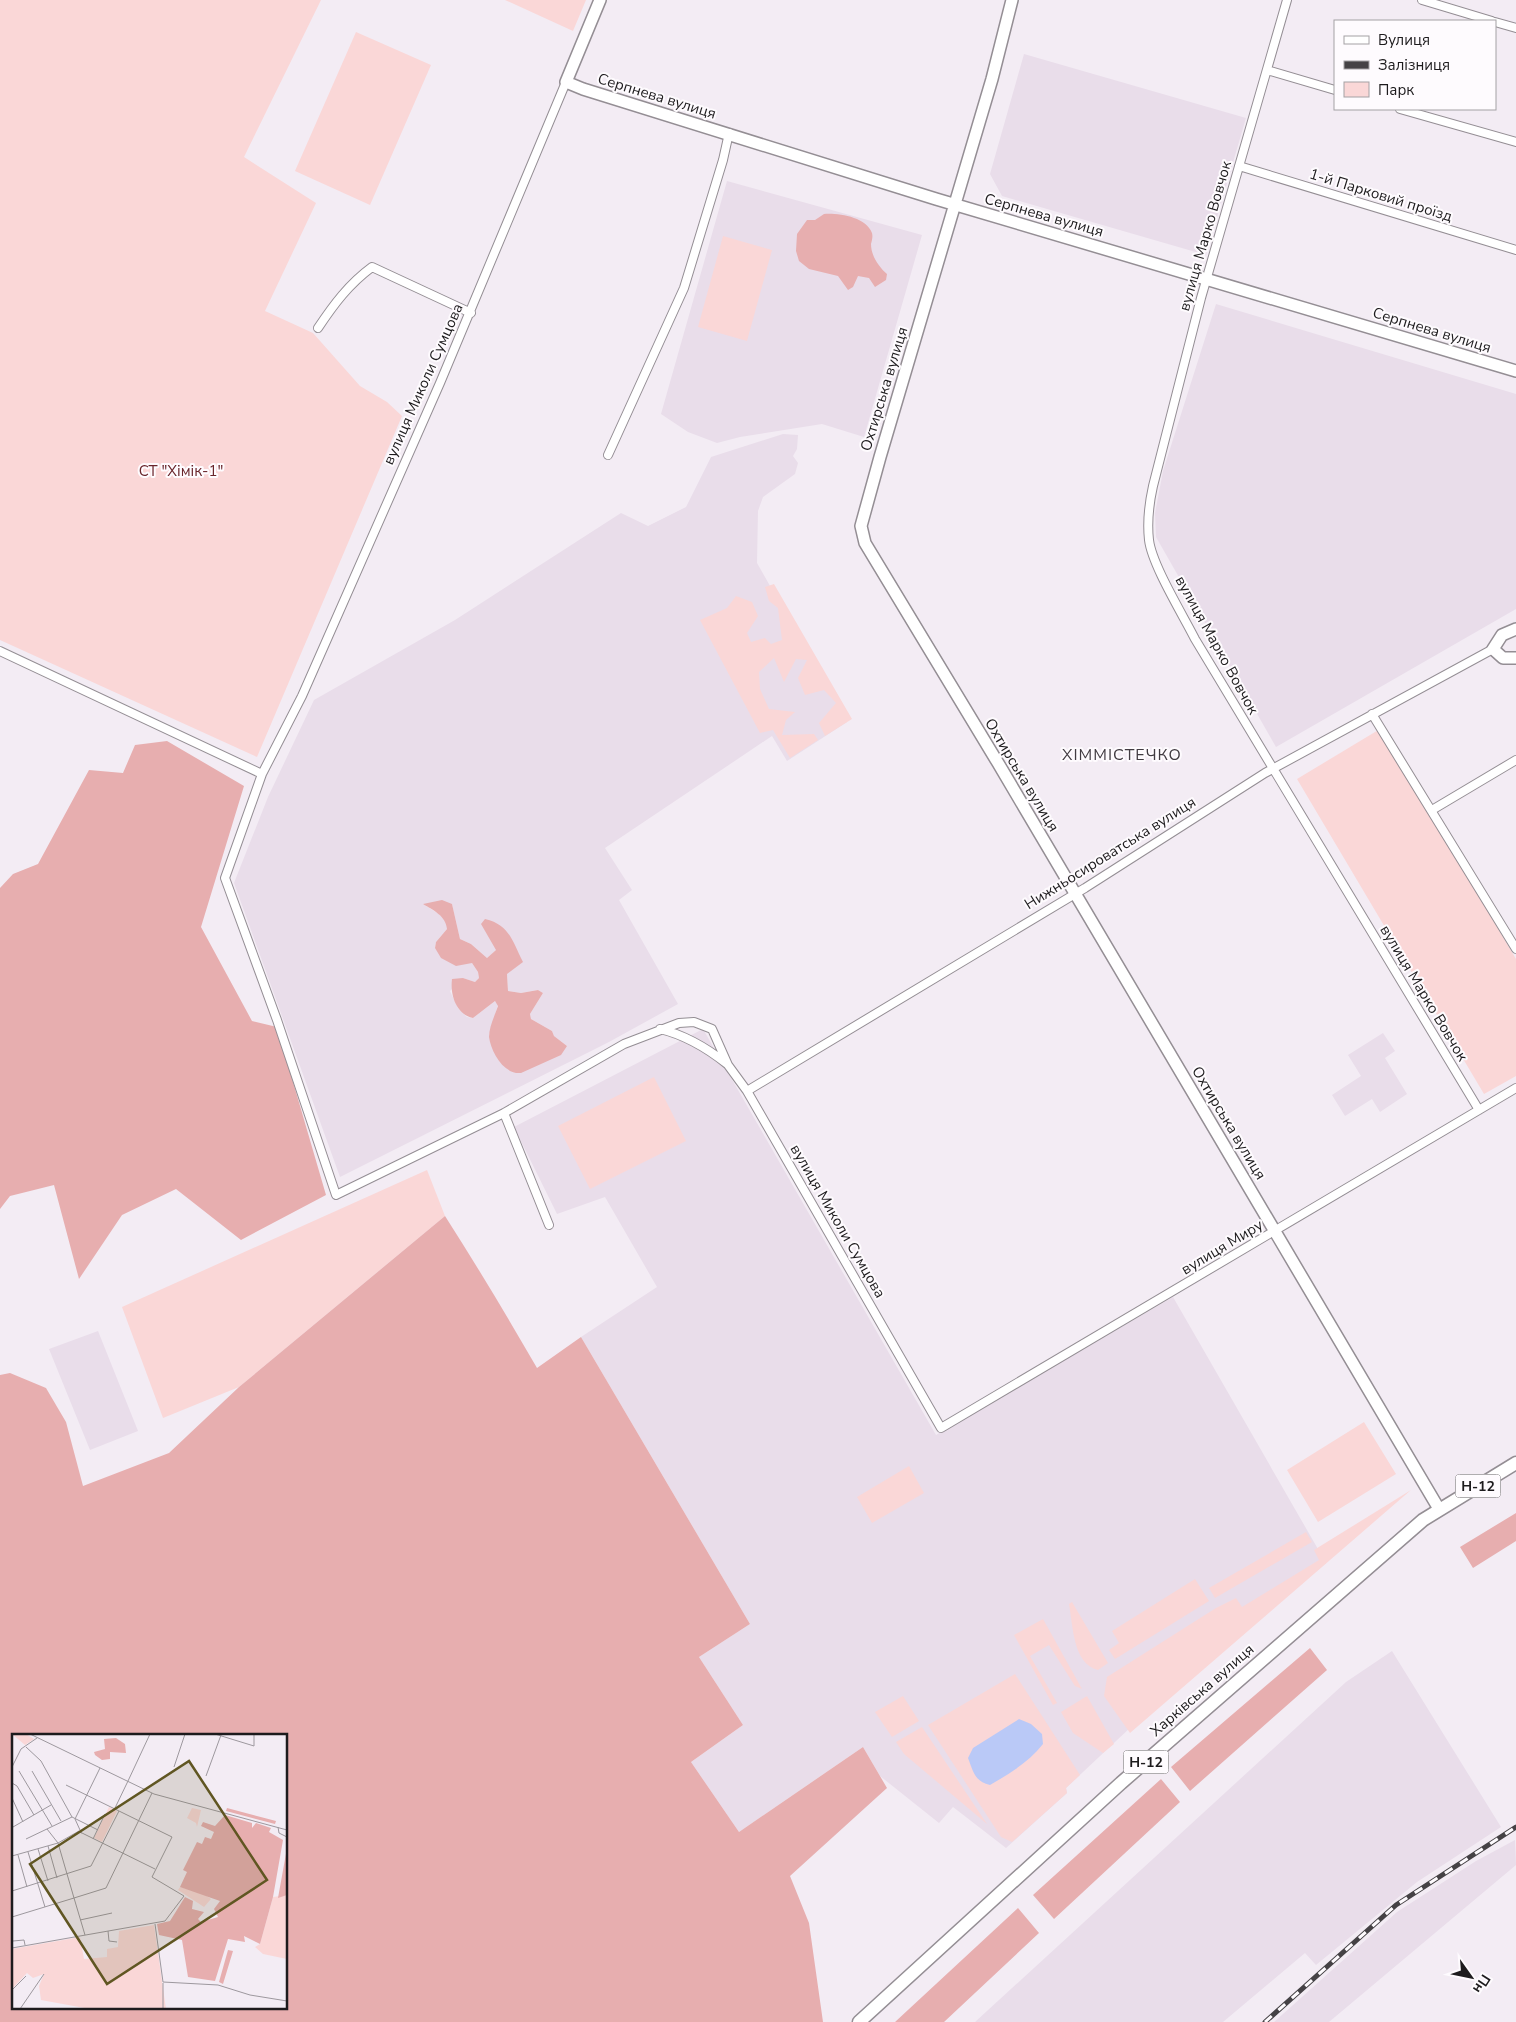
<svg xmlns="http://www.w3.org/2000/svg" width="1516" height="2022" font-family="'Nunito Sans',sans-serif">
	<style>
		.built { fill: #e9ddea; fill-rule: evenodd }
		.green { fill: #fad7d7 }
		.forest { fill: #e7aeaf; fill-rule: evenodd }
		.water { fill: #bac9f7 }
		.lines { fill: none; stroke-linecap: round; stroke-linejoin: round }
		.street-casing { stroke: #948e94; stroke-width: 10 }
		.secondary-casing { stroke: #948e94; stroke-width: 14 }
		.primary-casing { stroke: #948e94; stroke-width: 15 }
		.street { stroke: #fff; stroke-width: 8 }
		.secondary { stroke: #fff; stroke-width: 11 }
		.primary { stroke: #fff; stroke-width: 12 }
		.rail-casing { stroke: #454245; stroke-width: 5 }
		.rail { stroke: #fefbfe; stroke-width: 3; stroke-dasharray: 9; stroke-linecap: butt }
		.labels { text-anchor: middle; stroke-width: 4; stroke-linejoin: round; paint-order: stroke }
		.shield { fill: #fefbfe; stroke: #605e60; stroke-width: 1 }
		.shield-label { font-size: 14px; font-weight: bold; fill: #1d1b1d }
		.street-label { font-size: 15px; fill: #1d1b1d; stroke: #fefbfe }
		.park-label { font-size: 15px; fill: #69252b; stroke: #fefbfe }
		.neighbourhood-label { font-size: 16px; letter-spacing: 1px; fill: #413b41; stroke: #fefbfe }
		.inset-road { fill: none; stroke: #9d989e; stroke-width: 1 }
		.view { fill: #605622; fill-opacity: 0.15; stroke: #605622; stroke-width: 2.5 }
		.inset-edge { fill: none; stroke: #1d1b1d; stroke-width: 2.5 }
	</style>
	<rect width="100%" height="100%" fill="#f3ecf4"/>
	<path class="built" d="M1024 54 1246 118 1206 255 1002 196 990 174Z
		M727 181 922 235 864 437 822 424 740 437 717 443 688 432 661 414Z
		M1216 304 1516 394V609L1276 747 1156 537 1155 513 1163 471Z
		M783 434 798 435 797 449 793 456 798 463 795 474 763 497 758 511 757 563 847 722 787 761 772 736 605 848 632 890 619 900 678 1004 609 1042 340 1177 234 883 268 797 314 700 455 620 621 513 648 526 686 507 711 457ZM423 904H452L460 939 471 944 487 958 496 950 507 974 508 991 521 993 538 990 543 993 530 1014 531 1019 552 1031 554 1036 567 1046 489 1035 498 1005 495 1001 473 1018 467 1017 458 1008 450 991 463 978 475 982 479 978 478 972 472 963 435 948 436 942 447 929V923L439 914Z
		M703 1029 936 1435 1173 1297 1326 1563 1148 1711 1066 1788 1067 1793 1006 1848 953 1807 939 1823 880 1776 863 1747 739 1832 691 1762 743 1725 699 1657 750 1624 581 1337 657 1287 605 1197 557 1214 514 1127Z
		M1383 1033 1395 1051 1385 1058 1407 1094 1380 1112 1372 1099 1345 1116 1332 1095 1361 1076 1348 1055Z
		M98 1331 138 1431 90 1450 49 1349Z
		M1392 1651 1501 1827 1417 1882 1316 1965 1305 1953 1223 2022H975L1346 1682Z
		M1515 1840 1516 1865 1329 2022H1274L1397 1912 1476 1861Z"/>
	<path class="green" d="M0 0H321L244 157 316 203 265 311 313 333 360 386 387 402 402 416 257 757 0 640Z
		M505 0H586L573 31Z
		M356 32 431 65 370 205 295 171Z
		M723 236 772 250 747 341 698 327Z
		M774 584 852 719 825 736 819 723 836 703 824 690 805 695 798 678 807 660 796 659 784 682 774 658 759 672 760 689 769 709 795 712 786 720 782 735 814 734 818 740 790 758 773 730 760 733 700 620 727 608 736 596 752 602 758 616 747 633 751 642 765 638 771 644 782 640 778 608 769 601 765 587Z
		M1380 729 1516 959V1076L1484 1094 1297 779Z
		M654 1077 686 1141 590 1189 558 1126Z
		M427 1170 445 1216 239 1387 163 1418 122 1307Z
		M1364 1422 1396 1474 1318 1522 1287 1470Z
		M909 1466 924 1493 872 1523 857 1497Z
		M1411 1490 1130 1733 1104 1696 1107 1677 1216 1608 1236 1598 1242 1607 1319 1560 1314 1550Z
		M1306 1532 1312 1542 1215 1598 1209 1588Z
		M1195 1579 1209 1601 1115 1659 1109 1650 1119 1643 1112 1631Z
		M1072 1602 1108 1663 1098 1670C1073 1664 1073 1626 1069 1604Z
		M1043 1619 1082 1689 1075 1686 1049 1645 1030 1656 1057 1703 1053 1705 1014 1635Z
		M1015 1674 1080 1775 1066 1788 1067 1793 1012 1842 1001 1837 928 1725Z
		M903 1696 919 1721 892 1737 875 1712Z
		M1087 1696 1114 1744 1103 1753 1073 1733 1061 1712Z
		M922 1727 987 1824 904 1754 896 1742Z"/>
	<path class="forest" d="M824 214C839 213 866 217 872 233 873 237 872 240 871 244 871 256 879 267 887 274L886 280 875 287 869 278 858 276 853 287 848 290 838 276 809 269 799 261 796 251 797 234 807 220H815Z
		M167 741 244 786 201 927 252 1021 277 1027 326 1195 241 1240 176 1189 122 1215 79 1279 54 1185 10 1196 0 1209V888L13 874 38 864 89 770 123 773 135 745Z
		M442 900 452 904 460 939 471 944 487 958 496 950 481 924 485 919C510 925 512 941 523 962L507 974 508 991 521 993 538 990 543 993 530 1014 531 1019 552 1031 554 1036 567 1046 561 1055 521 1073C504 1075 491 1052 489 1037 489 1027 495 1015 498 1006L495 1001 473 1018C456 1014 450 995 452 979L463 978 475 982 479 978 478 972 472 963 456 966 441 958 435 948 436 942 447 929C446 916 433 910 423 904Z
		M445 1216C477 1266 507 1316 537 1368L581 1337 750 1624 699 1657 743 1725 691 1762 739 1832 863 1747 887 1788 790 1876 809 1923 823 2022H0V1375L10 1373 46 1388 66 1422 83 1486 169 1453 239 1387ZM14 1736H286V2008H14Z
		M1516 1513V1541L1473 1568 1460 1547Z
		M1310 1648 1327 1670 1190 1791 1171 1767Z
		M1161 1779 1180 1802 1054 1919 1033 1895Z
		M1018 1908 1039 1933 944 2022H895Z"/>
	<path class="water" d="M1019 1719 1031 1724 1042 1734 1043 1744C1029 1762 1009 1774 990 1785 975 1782 973 1771 968 1758L973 1748Z"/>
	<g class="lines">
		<g class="street-casing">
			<path id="street" d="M1287 0 1201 298 1153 486C1149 504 1147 522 1149 540 1152 565 1183 615 1195 639L1479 1110
				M1422 0 1492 21
				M1495 22 1516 28
				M1267 70 1335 90
				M566 82 440 383 302 696 262 774 225 878 277 1020 336 1195 504 1113 624 1044 679 1023 694 1022 712 1029 728 1065 747 1091 941 1428 1516 1088
				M1400 109 1516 142
				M1239 166 1516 250
				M318 328C334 304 349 284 372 267L471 313
				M608 455 684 288 723 160 729 133
				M0 651 262 774
				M1372 714 1516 949
				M1432 810 1516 760
				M660 1029C685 1035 707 1048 727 1064
				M747 1091 1085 888 1265 773 1493 649
				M504 1113 549 1225"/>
		</g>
		<g class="secondary-casing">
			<path id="secondary" d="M600 0 566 82 583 89 936 199 1516 371
				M1012 0 992 79 880 457 861 526 865 543 998 763 1439 1509
				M1516 629 1502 635 1493 649 1503 658H1516"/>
		</g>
		<g class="primary-casing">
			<path id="primary" d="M859 2022 1121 1783 1423 1520 1516 1463"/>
		</g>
		<use href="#street" class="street"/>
		<use href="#secondary" class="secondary"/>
		<use href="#primary" class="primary"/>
		<g class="rail-casing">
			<path id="rail" d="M1265 2022 1396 1905 1516 1827"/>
		</g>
		<use href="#rail" class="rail"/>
	</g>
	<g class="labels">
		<g class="shield">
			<rect x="1455.5" y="1474.5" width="45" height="23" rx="4"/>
			<rect x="1123.5" y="1750.5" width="45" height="23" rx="4"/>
		</g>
		<g class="shield-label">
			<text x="1478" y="1491">Н-12</text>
			<text x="1146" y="1767">Н-12</text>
		</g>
		<g class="street-label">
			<text transform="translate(657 96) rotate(17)" y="5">Серпнева вулиця</text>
			<text transform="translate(1381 195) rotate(17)" y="5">1-й Парковий проїзд</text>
			<text transform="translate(1044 215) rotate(16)" y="5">Серпнева вулиця</text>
			<text transform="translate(1205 236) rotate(-74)" y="5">вулиця Марко Вовчок</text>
			<text transform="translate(1432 330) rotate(17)" y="5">Серпнева вулиця</text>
			<text transform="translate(423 384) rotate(-66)" y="5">вулиця Миколи Сумцова</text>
			<text transform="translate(884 389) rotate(-73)" y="5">Охтирська вулиця</text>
			<text transform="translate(1217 645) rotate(61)" y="5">вулиця Марко Вовчок</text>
			<text transform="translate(1022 775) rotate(59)" y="5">Охтирська вулиця</text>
			<text transform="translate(1110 853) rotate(-32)" y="5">Нижньосироватська вулиця</text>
			<text transform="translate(1424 993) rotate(59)" y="5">вулиця Марко Вовчок</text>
			<text transform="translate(1229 1123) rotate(59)" y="5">Охтирська вулиця</text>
			<text transform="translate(838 1221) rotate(60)" y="5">вулиця Миколи Сумцова</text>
			<text transform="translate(1222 1247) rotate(-31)" y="5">вулиця Миру</text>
			<text transform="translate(1202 1690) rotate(-41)" y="5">Харківська вулиця</text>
		</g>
		<g class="park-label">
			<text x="181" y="476">СТ "Хімік-1"</text>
		</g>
		<g class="neighbourhood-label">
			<text x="1122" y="760">ХІММІСТЕЧКО</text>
		</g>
	</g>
	<g transform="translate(12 1734)">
		<rect width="275" height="275" fill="#f3ecf4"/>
		<path d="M0 0H14L22 5 13 11ZM97 73 105 77 90 108 82 104ZM180 74 189 76 185 93 184 89 175 84ZM168 153 192 160 199 165 192 173 166 156ZM275 161V225L251 220 243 213 248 210 261 163ZM142 191 154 275H78L29 266 27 252 32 240 21 244 15 239 0 255V215L68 203 72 225 95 223V215L106 213 107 197Z" fill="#fad7d7"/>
		<path d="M104 4 113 10 114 19 98 18V25L90 26 83 21 82 18 93 15 92 5ZM215 74 264 87 263 90 214 77ZM213 81 240 89V94L244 89 259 94 257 98 271 106 261 163 248 210 232 202 233 208 216 205 203 247 176 243 170 206 147 201 145 190 158 187 173 163 181 167 180 175 192 178 186 185 189 188 206 183 202 175 208 167 168 153 175 138 171 136 185 108 190 110 193 103 199 105 202 98 189 92 191 88 203 92ZM275 114V161L266 164ZM216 216 221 217 211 250 207 248Z" fill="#e7aeaf"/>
		<path class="inset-road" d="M18 0 142 60 275 96M203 0 242 12V0M14 13 29 27 60 83 86 96M0 33 9 15 25 4M162 33 173 0M7 37 40 92M20 37 49 87M194 42 209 1M116 47 138 0M0 49 5 52 22 81M0 64 11 88M103 74 116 47M1 93 39 71M266 93 267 99 275 103M68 96 63 85 88 34M67 97 70 99 67 98V97L46 109 62 164 94 154 140 59M70 99 143 135M14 105 60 83M81 105 93 80M36 112 45 144M26 115 36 147M16 118 33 173M6 121 15 153M0 122 46 109 35 95M0 157 79 132 107 77M0 183 62 164 73 201M68 186 100 179M143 190 151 248 206 251 238 261 275 267M96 197 97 207 105 208M1 207 12 206 13 211M0 214 153 187 172 162 140 143 160 103 54 51M151 249V275M0 256 14 242M8 275 32 240"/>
		<path class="view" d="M177 27 255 146 95 250 18 130Z"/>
		<rect width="275" height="275" class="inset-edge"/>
	</g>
	<rect x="1334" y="20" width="162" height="90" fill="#fefbfe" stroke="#a4a1a4"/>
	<rect x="1344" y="36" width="25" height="8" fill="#ffffff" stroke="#a4a1a4"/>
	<text x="1378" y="45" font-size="15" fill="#1d1b1d">Вулиця</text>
	<rect x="1344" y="61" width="25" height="8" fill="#454245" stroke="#a4a1a4"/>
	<text x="1378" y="70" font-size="15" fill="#1d1b1d">Залізниця</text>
	<rect x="1344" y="82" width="25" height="15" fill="#fad7d7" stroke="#a4a1a4"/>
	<text x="1378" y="95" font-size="15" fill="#1d1b1d">Парк</text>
	<g transform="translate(1471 1977) rotate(123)" stroke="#fefbfe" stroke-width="4" paint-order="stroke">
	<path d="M0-4L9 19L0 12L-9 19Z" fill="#1d1b1d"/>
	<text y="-8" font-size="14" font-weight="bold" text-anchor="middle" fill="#1d1b1d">Пн</text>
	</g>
</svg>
